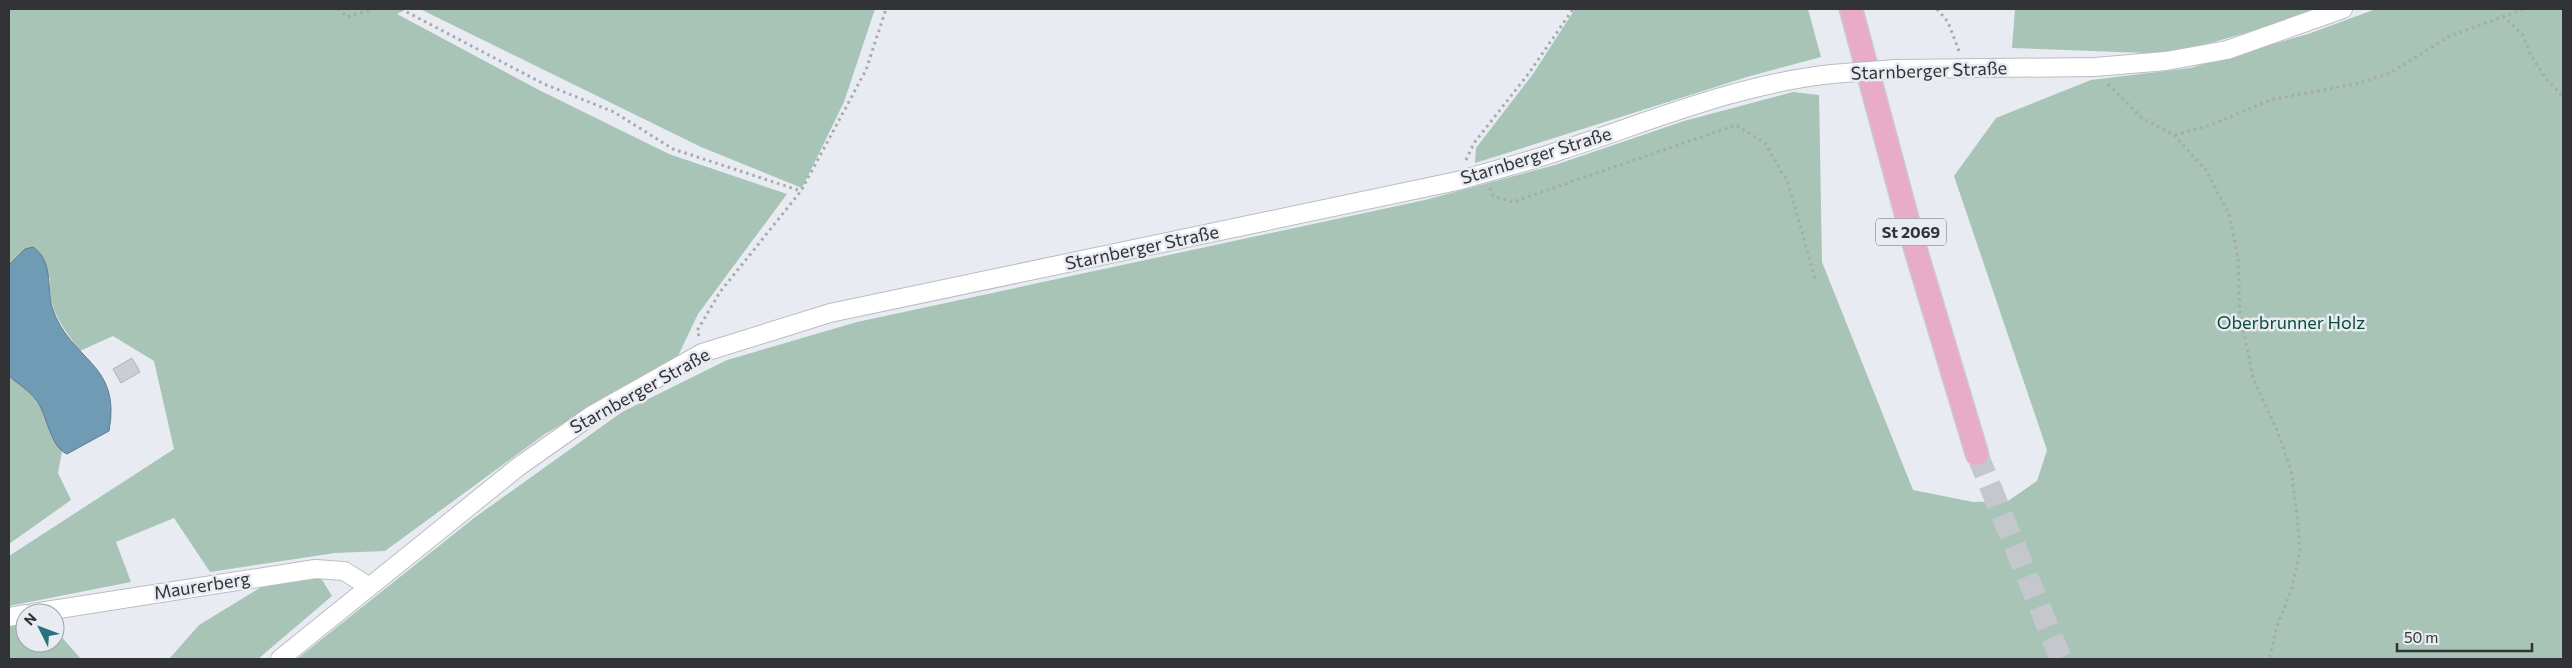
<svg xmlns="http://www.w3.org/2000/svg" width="2572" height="668" font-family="Commissioner,sans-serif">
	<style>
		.green { fill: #a7c4b6 }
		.water { fill: #709bb5; stroke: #5d7c8f }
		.building { fill: #caced4; stroke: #aeb2b9 }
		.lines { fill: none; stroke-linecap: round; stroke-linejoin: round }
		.primary-tunnel { stroke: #c4c7cc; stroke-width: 22; stroke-dasharray: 22 11; stroke-linecap: butt }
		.tertiary-casing { stroke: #b9bdc3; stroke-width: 20 }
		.primary-casing { stroke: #cacacb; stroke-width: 25 }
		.path { stroke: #a6a9ae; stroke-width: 3; stroke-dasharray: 2.5 4; stroke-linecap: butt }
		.tertiary { stroke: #fff; stroke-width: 18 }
		.primary { stroke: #e8acc7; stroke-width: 22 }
		.tertiary-bridge-casing { stroke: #b9bdc3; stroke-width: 20; stroke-linecap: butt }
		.tertiary-bridge { stroke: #fff; stroke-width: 18 }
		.labels { text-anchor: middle; stroke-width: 5; stroke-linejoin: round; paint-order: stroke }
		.shield { fill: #e8ecf2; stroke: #696a6e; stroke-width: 1 }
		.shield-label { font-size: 16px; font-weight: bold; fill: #323336 }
		.street-label { font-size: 18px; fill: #323336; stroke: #e8ecf2 }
		.park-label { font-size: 18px; fill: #0c4c36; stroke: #e8ecf2 }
	</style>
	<rect width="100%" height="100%" fill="#e8ecf2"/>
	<path class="green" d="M9 9H406L397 14 539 90 669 154 787 194 698 314 678 356 545 434 385 551 335 553 210 572 174 518 116 542 131 582 9 606V556L174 449 154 361 113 336 80 351C64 329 46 307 50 278L12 263 9 265Z
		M420 9H875L844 102 802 188 701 147Z
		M1575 9H1808L1821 57 1747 77 1475 163 1476 148 1533 74Z
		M2015 9H2317L2301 17 2172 54 2012 48Z
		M2376 9H2563V659H297L474 518 622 412 727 360 857 322 1425 200 1555 165 1684 121 1793 92 1819 95 1822 262 1913 490 1973 502 2008 501 2037 481 2047 450 1954 176 1996 118 2091 80 2190 68 2308 34Z
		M9 376 28 390 41 408 62 452 58 473 71 500 9 544Z
		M321 578 332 596 258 659H169L199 625 263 586Z
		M25 620V643H55V633H58L81 659H9V623Z"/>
	<path class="water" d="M33 247C54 262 46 286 52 307 70 362 122 362 109 431L67 454C49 446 48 415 36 400 29 390 18 384 9 376V265L25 249Z"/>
	<path class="building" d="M132 358 140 372 121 383 113 369Z"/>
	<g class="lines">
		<path class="primary-tunnel" d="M1977 454 2061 659"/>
		<g class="tertiary-casing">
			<path id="tertiary" d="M1895 69 2095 67 2166 61 2227 50 2343 9
				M33 613 315 569 344 571 368 586
				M9 617 25 614
				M280 659 518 467 592 415 702 353 830 313 1457 181C1490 171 1525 163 1559 151 1649 122 1737 84 1832 74"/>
		</g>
		<g class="primary-casing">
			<path id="primary" d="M1851 9 1916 251 1977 454"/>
		</g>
		<path class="path" d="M338 9 347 17 373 9
			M401 9 544 84 614 112 673 149 801 191
			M1937 9 1948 22 1959 51
			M2503 16 2523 35 2531 56 2547 80 2563 97
			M2108 84 2142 118 2174 135 2206 170 2229 214 2238 257 2240 314 2253 378 2277 430 2291 470 2297 515 2300 551 2291 591 2277 626 2269 659
			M2175 135 2211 125 2270 100 2359 83 2390 73 2450 36 2524 9
			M1466 160 1474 143 1529 73 1573 9
			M1490 188 1493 196 1513 202 1736 125 1765 143 1788 183 1815 279
			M699 336 697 331 720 292 801 191 866 70 886 9"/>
		<use href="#tertiary" class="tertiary"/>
		<use href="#primary" class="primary"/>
		<g class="tertiary-bridge-casing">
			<path id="tertiary-bridge" d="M1832 74 1895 69"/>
		</g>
		<use href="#tertiary-bridge" class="tertiary-bridge"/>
	</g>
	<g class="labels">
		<rect class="shield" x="1876" y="218.5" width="70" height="27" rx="4"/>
		<g class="shield-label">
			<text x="1911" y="238">St 2069</text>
		</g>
		<g class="street-label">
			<text transform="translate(1929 71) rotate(-2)" y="6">Starnberger Straße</text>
			<text transform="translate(1536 156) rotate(-17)" y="6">Starnberger Straße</text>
			<text transform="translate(1142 248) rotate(-12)" y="6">Starnberger Straße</text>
			<text transform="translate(640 391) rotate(-29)" y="6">Starnberger Straße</text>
			<text transform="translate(202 586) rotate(-9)" y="6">Maurerberg</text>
		</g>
		<g class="park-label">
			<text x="2291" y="329">Oberbrunner Holz</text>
		</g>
	</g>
	<rect width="2572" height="668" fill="none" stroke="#323336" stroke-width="20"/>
	<g transform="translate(40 628) rotate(312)"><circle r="24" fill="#e8ecf2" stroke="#9fa2a7"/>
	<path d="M0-4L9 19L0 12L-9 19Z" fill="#29717c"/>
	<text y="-8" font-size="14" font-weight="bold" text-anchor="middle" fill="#323336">N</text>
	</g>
	<path d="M2397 643v8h135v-8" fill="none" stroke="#323336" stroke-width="2.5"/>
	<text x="2404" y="643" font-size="15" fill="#323336" stroke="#e8ecf2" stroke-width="4" paint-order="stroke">50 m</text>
</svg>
